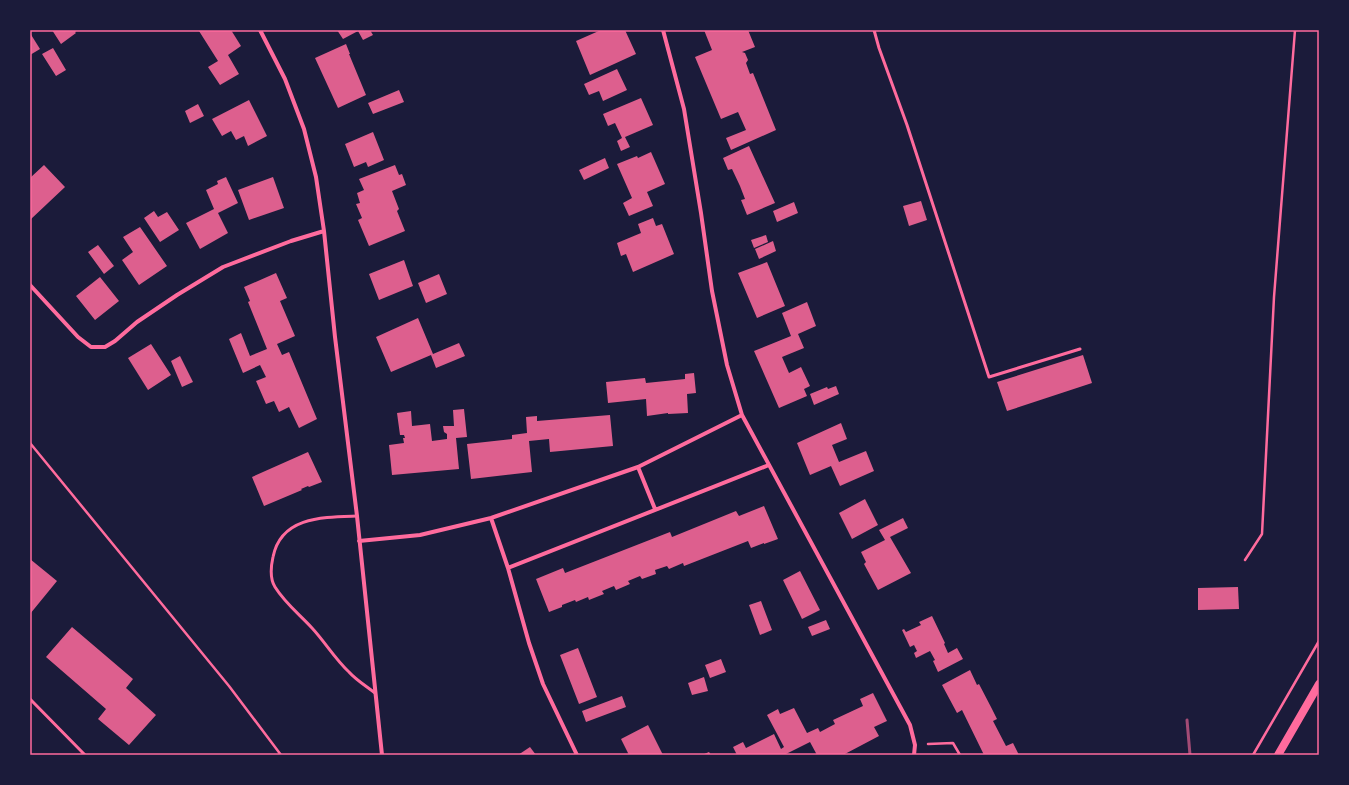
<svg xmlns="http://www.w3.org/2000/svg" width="1349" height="785" font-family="'PT Sans Narrow',sans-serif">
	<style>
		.building { fill: #dd5f8e }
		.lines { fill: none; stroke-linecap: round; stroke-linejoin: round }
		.path { stroke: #ff6b9d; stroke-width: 2.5 }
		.service { stroke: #ff6b9d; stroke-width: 3 }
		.minor { stroke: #ff6b9d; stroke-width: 4 }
		.secondary { stroke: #ff6b9d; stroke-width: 8 }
		.rail { stroke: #a44b75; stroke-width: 3 }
		.neatline { fill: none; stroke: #ff6b9d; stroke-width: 1.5 }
	</style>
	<rect width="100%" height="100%" fill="#1b1b3a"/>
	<path class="building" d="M52 30H78L75 32 76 33 61 44Z
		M201 30H231L241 46 228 55 239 74 220 85 208 67 218 61 199 31Z
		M337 30H370L373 35 363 40 358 31 343 39Z
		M601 30H625L636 54 590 75 576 41Z
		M704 30H748L755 47 742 52 745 53 748 60 746 63 750 74 753 73 776 130 731 150 726 138 746 130 738 112 721 119 695 57 712 50Z
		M30 33 40 49 30 55Z
		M346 44 350 54H349L366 95 338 108 315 58Z
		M53 48 66 70 56 76 42 54Z
		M617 69 627 90 603 101 599 91 589 95 584 84Z
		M399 90 404 102 373 114 368 103Z
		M641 98 653 125 625 137 630 147 621 151 617 141 622 138 615 123 608 126 603 114Z
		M249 100 267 136 248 146 244 136 236 140 231 131 222 136 212 119Z
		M198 104 204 116 190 123 185 111Z
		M373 132 384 160 368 167 366 162 354 167 345 144Z
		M749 146 775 203 747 215 741 200 745 199 740 186 732 169 728 170 723 158Z
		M651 152 665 184 647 192 653 206 629 216 623 203 632 198 617 164 637 156 638 158Z
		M605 158 609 168 584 180 579 170Z
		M44 165 65 187 30 220V178Z
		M395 165 399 175 402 174 406 185 392 191 399 209 397 211 405 231 369 246 358 220 362 218 356 204 360 203 357 193 364 190 359 179Z
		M226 177 238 203 218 213 228 233 200 249 186 223 214 209 206 190 218 184 217 181Z
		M273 177 284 208 249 220 238 190Z
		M921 201 927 220 909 226 903 206Z
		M794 202 798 213 777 222 773 211Z
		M154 211 158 217 167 212 179 230 160 242 144 218Z
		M653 218 656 226 662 224 674 254 633 272 626 254 621 256 617 243 641 233 638 224Z
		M140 227 167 266 139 285 122 260 133 252 123 237Z
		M766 235 768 242 754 248 751 240Z
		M773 241 776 251 759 259 755 249Z
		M98 245 114 266 104 274 88 252Z
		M404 260 413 286 379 300 369 274Z
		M767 262 785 306 757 318 738 273Z
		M276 273 287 298 280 301 295 336 277 344 282 355 289 352 317 419 299 428 289 407 279 412 274 401 266 404 256 381 266 377 260 365 243 373 229 339 241 333 250 356 267 349 248 302 250 301 244 287Z
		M439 274 447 294 426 303 418 283Z
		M100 277 119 301 95 320 76 296Z
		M807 302 816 326 798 334 804 348 782 357 789 373 801 367 810 386 804 389 807 396 779 408 754 351 791 336 782 313Z
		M418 318 433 354 459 343 465 356 436 368 431 355 391 372 376 337Z
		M151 344 171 375 148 390 128 358Z
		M1083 355 1092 383 1007 411 997 382Z
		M180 356 193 382 182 387 171 361Z
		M694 373 696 393 687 394 688 413 668 414V413L647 416 646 399 608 403 606 382 645 378 646 383 685 379V374Z
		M836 386 839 394 814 405 810 394 827 387 828 389Z
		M464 409 467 437 456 438 459 469 392 475 389 445 404 443 403 438H405L404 435H400L397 413 411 411 412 426 430 424 432 441 447 439V434L444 432 443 426H454L453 410Z
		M610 415 613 446 550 452 549 439 529 441 532 472 471 479 467 444 512 439V435L527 433 526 417 537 416V421Z
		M841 423 847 439 832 445 839 462 866 451 874 471 840 486 831 466 810 475 797 443Z
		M308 452 322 482 309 487 308 486 301 489 302 490 264 506 252 477Z
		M865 499 878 525 852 539 839 513Z
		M764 506 778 539 764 544V543L751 548 748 541 684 566 683 563 669 569 667 566 655 570 656 574 642 579 640 576 628 581 630 584 616 590 614 586 602 591 604 594 589 600 588 597 576 602 575 600 562 605V607L549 612 536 579 563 568 565 573 670 532 672 537 736 511 739 516Z
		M903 518 908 528 890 537 911 573 878 590 864 564 866 562 861 552 885 540 879 530Z
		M30 559 57 581 30 614Z
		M800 571 820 610 802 619 783 580Z
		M1238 587 1239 609 1198 610V588Z
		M761 601 772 630 760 635 749 605Z
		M932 616 945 643 944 644 948 653 957 648 963 659 938 672 933 661 935 660 930 651 916 658 914 653 917 651 914 645 910 647 902 630 904 629 906 632 921 625 919 622Z
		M826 620 830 629 812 636 808 627Z
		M72 627 133 679 126 688 156 715 129 745 98 719 106 709 46 657Z
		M578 648 597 697 579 704 560 655Z
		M721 659 726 672 710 678 705 665Z
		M970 670 977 685 979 684 992 709 997 719 993 721 1006 746 1013 743 1019 755H984L962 710 957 713 942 685Z
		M704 677 708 691 692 695 688 683Z
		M873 693 887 721 874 727 879 736 843 755H817L810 742 784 755H737L733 747 743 742 746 748 774 734 781 749 784 747 767 715 778 709 780 714 794 708 807 733 818 728 820 732 835 724 833 720 863 706 860 699Z
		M622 696 626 707 586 722 582 711Z
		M648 725 663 755H629L621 739Z
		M530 747 536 755H518Z
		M709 752 711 755H702Z"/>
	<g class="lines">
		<path class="path" d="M30 443 229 686 281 755
			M1245 560 1262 534 1274 297 1295 30
			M928 744 953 743 960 755
			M1253 755 1319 641"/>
		<path class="service" d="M874 30 879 48 907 125 989 377 1080 349
			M357 516C324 517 281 516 273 557 271 566 270 579 275 587 285 603 299 614 312 628 325 642 335 659 349 672 356 680 366 686 375 693
			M30 699 85 755"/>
		<path class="minor" d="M260 30 285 79 304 129 316 177 324 231 335 337 357 516 382 755
			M663 30 684 109 701 213 712 291 727 365 742 415 910 725 915 745 914 755
			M30 285 78 337 91 347H105L115 341 137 322 177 295 223 267 291 241 324 231
			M638 467 655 509
			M491 518 508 568 529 643 543 684 577 755
			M359 541 420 535 491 518 638 467 742 415
			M508 568 769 465"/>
		<path class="secondary" d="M1278 755 1319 684"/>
		<path class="rail" d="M1187 720 1190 755"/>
	</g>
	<rect width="1349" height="785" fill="none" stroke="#1b1b3a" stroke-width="62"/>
	<rect x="31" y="31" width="1287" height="723" class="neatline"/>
</svg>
